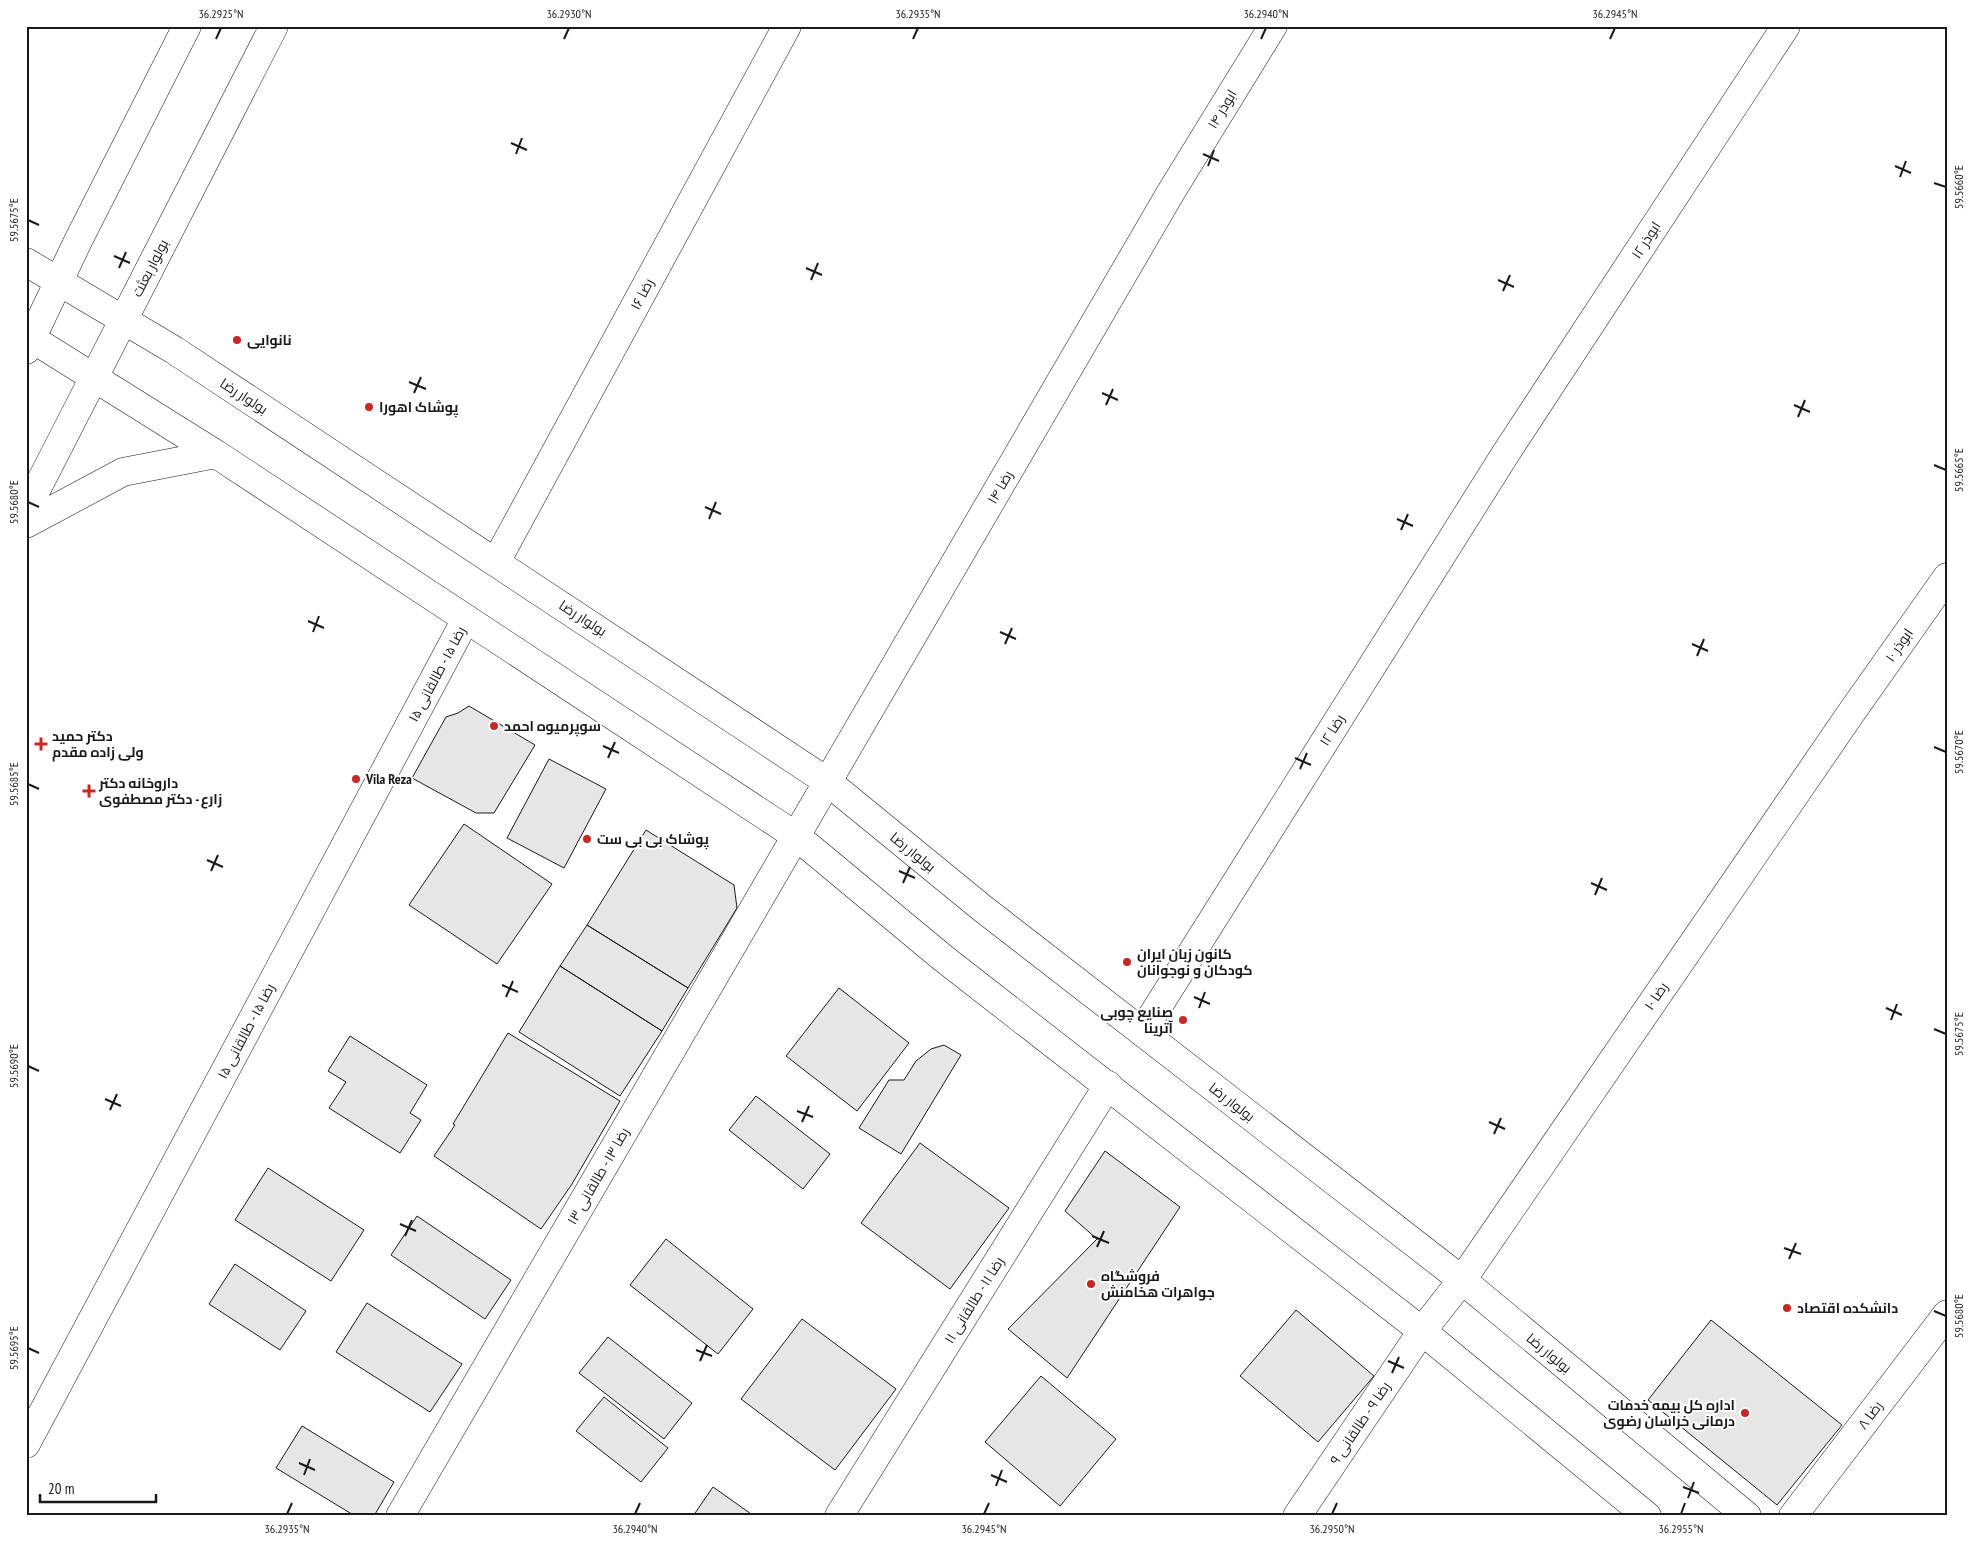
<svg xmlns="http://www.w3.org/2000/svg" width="1973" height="1542" font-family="'PT Sans Narrow',Cairo,sans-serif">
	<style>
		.building { fill: #e6e6e6; stroke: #1a1a1a }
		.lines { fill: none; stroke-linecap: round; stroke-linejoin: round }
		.minor-casing { stroke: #1a1a1a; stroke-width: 29 }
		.tertiary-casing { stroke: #1a1a1a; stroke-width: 29 }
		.minor { stroke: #fff; stroke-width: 28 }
		.tertiary { stroke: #fff; stroke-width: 28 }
		.ticks { fill: none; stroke: #1a1a1a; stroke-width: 2 }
		.poi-dot { fill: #c62828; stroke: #fff; stroke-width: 2 }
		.labels { text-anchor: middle; stroke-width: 4; stroke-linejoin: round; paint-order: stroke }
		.street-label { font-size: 14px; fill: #1a1a1a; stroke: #fff }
		.poi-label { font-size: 14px; font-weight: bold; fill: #1a1a1a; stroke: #fff; text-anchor: start }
		.neatline { fill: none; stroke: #1a1a1a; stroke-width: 2 }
		.ticks-label { font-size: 12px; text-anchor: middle; fill: #1a1a1a }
	</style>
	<rect width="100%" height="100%" fill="#fff"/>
	<path class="building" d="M469 706 535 745 494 813H476L412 778 446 717 458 713Z
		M549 759 606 789 564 868 507 838Z
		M464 824 552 884 497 964 409 905Z
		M646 830 734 885 737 908 688 988 587 925Z
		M587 925 688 988 662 1031 560 966Z
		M560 966 662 1031 620 1096 519 1032Z
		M839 988 909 1043 857 1111 786 1056Z
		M508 1033 620 1101 572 1184 541 1229 434 1156 455 1125 453 1124Z
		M350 1036 427 1085 410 1113 421 1120 400 1153 329 1108 346 1082 328 1071Z
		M944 1045 961 1055 901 1154 859 1128 889 1080H904L916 1061 931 1049Z
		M756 1096 830 1154 803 1189 729 1130Z
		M920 1143 1009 1208 950 1289 861 1223Z
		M1105 1151 1180 1207 1067 1378 1008 1329 1097 1239 1065 1211Z
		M268 1168 364 1230 331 1281 235 1220Z
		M417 1216 511 1280 485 1319 391 1255Z
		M666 1239 753 1309 718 1354 630 1285Z
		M235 1264 306 1311 280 1350 209 1304Z
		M367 1303 462 1364 430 1412 336 1352Z
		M1296 1310 1374 1376 1318 1442 1240 1376Z
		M802 1319 896 1389 835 1470 741 1399Z
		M1711 1320 1842 1425 1777 1505 1648 1400Z
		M608 1337 692 1403 664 1439 579 1373Z
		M1041 1376 1116 1439 1060 1506 985 1442Z
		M604 1397 668 1448 641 1482 576 1431Z
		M302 1426 394 1482 374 1516H355L276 1468Z
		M713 1487 754 1516H693Z"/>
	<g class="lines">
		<g class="minor-casing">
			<path id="minor" d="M496 562 787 26
				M1142 1032 1506 453 1786 26
				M1462 1280 1851 713 1947 577
				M26 1444 466 619
				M400 1516 1171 192 1273 26
				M839 1516 1108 1085
				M1297 1516 1422 1331
				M1793 1516 1947 1314"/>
		</g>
		<g class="tertiary-casing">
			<path id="tertiary" d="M26 262 174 350 828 782 982 908 1462 1280 1747 1516
				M26 335 216 454 796 836 943 958 1422 1331 1647 1516
				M26 350 78 241 187 26
				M26 510 274 26
				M26 524 123 472 216 454
				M1422 1331 1462 1280"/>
		</g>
		<use href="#minor" class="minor"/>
		<use href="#tertiary" class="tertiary"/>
	</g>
	<path class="ticks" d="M216 39 221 28M564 39 569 28M913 39 918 28M1261 39 1266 28M1610 39 1615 28M511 143 527 150M516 154 522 138M1203 154 1219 161M1208 166 1214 150M1895 166 1911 173M1900 177 1906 161M1934 183 1946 187M28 220 39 225M114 256 130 263M119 268 126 252M806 268 822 275M811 280 818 263M1498 280 1514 287M1503 291 1510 275M409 382 426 389M414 393 421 377M1102 393 1118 400M1106 405 1113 389M1794 405 1810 412M1798 417 1805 400M1934 465 1946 470M28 502 39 507M705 507 721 514M709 519 716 502M1397 519 1413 526M1401 530 1408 514M308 621 324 628M313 632 319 616M1000 632 1016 639M1005 644 1012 628M1692 644 1708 651M1697 656 1704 639M603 746 619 753M1934 747 1946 752M608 758 615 742M1295 758 1311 765M1300 769 1307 753M28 784 39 789M207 860 223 867M211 871 218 855M899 871 915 878M903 883 910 867M1591 883 1607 890M1595 895 1602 878M502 985 518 992M506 997 513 981M1194 997 1210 1004M1199 1008 1205 992M1886 1008 1902 1015M1891 1020 1897 1004M1934 1029 1946 1034M28 1066 39 1071M105 1099 121 1106M110 1110 117 1094M797 1111 813 1117M802 1122 809 1106M1489 1122 1505 1129M1494 1134 1501 1118M400 1224 416 1231M405 1236 412 1220M1092 1236 1109 1243M1097 1247 1104 1231M1784 1248 1801 1254M1789 1259 1796 1243M1934 1311 1946 1316M28 1348 39 1353M696 1350 712 1356M700 1361 707 1345M1388 1361 1404 1368M1392 1373 1399 1357M299 1463 315 1470M304 1475 310 1459M991 1475 1007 1482M996 1486 1002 1470M1683 1487 1699 1493M1688 1498 1694 1482M287 1514 292 1503M635 1514 640 1503M984 1514 989 1503M1332 1514 1337 1503M1681 1514 1685 1503"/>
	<g class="poi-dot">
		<circle cx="237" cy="340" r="5"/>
		<circle cx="369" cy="407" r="5"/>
		<circle cx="494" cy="726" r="5"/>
		<path d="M38.5 736.5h5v5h5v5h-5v5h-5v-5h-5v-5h5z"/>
		<circle cx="356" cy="779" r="5"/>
		<path d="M86.5 783.5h5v5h5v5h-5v5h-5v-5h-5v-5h5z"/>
		<circle cx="587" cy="839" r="5"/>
		<circle cx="1127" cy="962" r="5"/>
		<circle cx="1183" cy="1020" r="5"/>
		<circle cx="1091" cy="1284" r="5"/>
		<circle cx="1787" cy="1308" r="5"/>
		<circle cx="1745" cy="1413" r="5"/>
	</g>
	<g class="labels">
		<g class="street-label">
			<text transform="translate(1222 109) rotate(-59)" y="5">ابوذر ۱۴</text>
			<text transform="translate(1646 240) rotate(-57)" y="5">ابوذر ۱۲</text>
			<text transform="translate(150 268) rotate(-63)" y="5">بولوار بعثت</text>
			<text transform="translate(642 294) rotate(-62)" y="5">رضا ۱۶</text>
			<text transform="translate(244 396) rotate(33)" y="5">بولوار رضا</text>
			<text transform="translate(1000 487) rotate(-60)" y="5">رضا ۱۴</text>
			<text transform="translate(583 618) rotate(33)" y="5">بولوار رضا</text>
			<text transform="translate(1899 645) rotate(-55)" y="5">ابوذر ۱۰</text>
			<text transform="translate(437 674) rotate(-62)" y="5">رضا ۱۵ - طالقانی ۱۵</text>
			<text transform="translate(1332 730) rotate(-58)" y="5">رضا ۱۲</text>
			<text transform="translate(913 852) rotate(39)" y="5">بولوار رضا</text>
			<text transform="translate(1656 996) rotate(-56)" y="5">رضا ۱۰</text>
			<text transform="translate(246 1031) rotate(-62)" y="5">رضا ۱۵ - طالقانی ۱۵</text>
			<text transform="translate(1232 1102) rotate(38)" y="5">بولوار رضا</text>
			<text transform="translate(598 1176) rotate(-60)" y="5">رضا ۱۳ - طالقانی ۱۳</text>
			<text transform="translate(974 1300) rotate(-58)" y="5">رضا ۱۱ - طالقانی ۱۱</text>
			<text transform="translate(1549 1353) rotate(40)" y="5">بولوار رضا</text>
			<text transform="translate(1870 1415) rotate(-53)" y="5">رضا ۸</text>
			<text transform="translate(1360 1423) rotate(-56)" y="5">رضا ۹ - طالقانی ۹</text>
		</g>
		<g class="poi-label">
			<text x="247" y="345">نانوایی</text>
			<text x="379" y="412">پوشاک اهورا</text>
			<text x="504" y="731">سوپرمیوه احمد</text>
			<text x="52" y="741">دکتر حمید<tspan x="52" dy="16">ولی زاده مقدم</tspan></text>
			<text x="366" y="784">Vila Reza</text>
			<text x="99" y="788">داروخانه دکتر<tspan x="99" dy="16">زارع - دکتر مصطفوی</tspan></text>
			<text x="597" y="844">پوشاک بی بی ست</text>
			<text x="1137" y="959">کانون زبان ایران<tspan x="1137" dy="16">کودکان و نوجوانان</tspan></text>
			<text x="1173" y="1017" text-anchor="end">صنایع چوبی<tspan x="1173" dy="16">آترینا</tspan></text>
			<text x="1101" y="1281">فروشگاه<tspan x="1101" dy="16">جواهرات هخامنش</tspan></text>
			<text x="1797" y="1313">دانشکده اقتصاد</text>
			<text x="1735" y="1410" text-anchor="end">اداره کل بیمه خدمات<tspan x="1735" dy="16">درمانی خراسان رضوی</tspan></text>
		</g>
	</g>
	<rect width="1973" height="1542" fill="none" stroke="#ffffff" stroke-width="55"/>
	<path d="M40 1494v8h116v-8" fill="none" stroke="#1a1a1a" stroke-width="2.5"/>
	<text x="48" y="1494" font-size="15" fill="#1a1a1a" stroke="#ffffff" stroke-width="4" paint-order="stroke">20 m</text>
	<rect x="28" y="28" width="1918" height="1486" class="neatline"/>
	<g class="ticks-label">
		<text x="221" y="18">36.2925°N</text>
		<text x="569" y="18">36.2930°N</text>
		<text x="918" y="18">36.2935°N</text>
		<text x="1266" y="18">36.2940°N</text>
		<text x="1615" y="18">36.2945°N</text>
		<text transform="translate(1959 187) rotate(-90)" y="4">59.5660°E</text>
		<text transform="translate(14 220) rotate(-90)" y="4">59.5675°E</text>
		<text transform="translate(1959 470) rotate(-90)" y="4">59.5665°E</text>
		<text transform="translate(14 502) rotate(-90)" y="4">59.5680°E</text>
		<text transform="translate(1959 752) rotate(-90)" y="4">59.5670°E</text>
		<text transform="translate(14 784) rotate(-90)" y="4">59.5685°E</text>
		<text transform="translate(1959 1034) rotate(-90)" y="4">59.5675°E</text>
		<text transform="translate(14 1066) rotate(-90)" y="4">59.5690°E</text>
		<text transform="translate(1959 1316) rotate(-90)" y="4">59.5680°E</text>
		<text transform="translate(14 1348) rotate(-90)" y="4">59.5695°E</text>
		<text x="287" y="1533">36.2935°N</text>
		<text x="635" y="1533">36.2940°N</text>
		<text x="984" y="1533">36.2945°N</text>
		<text x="1332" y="1533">36.2950°N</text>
		<text x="1681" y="1533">36.2955°N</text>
	</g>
</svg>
